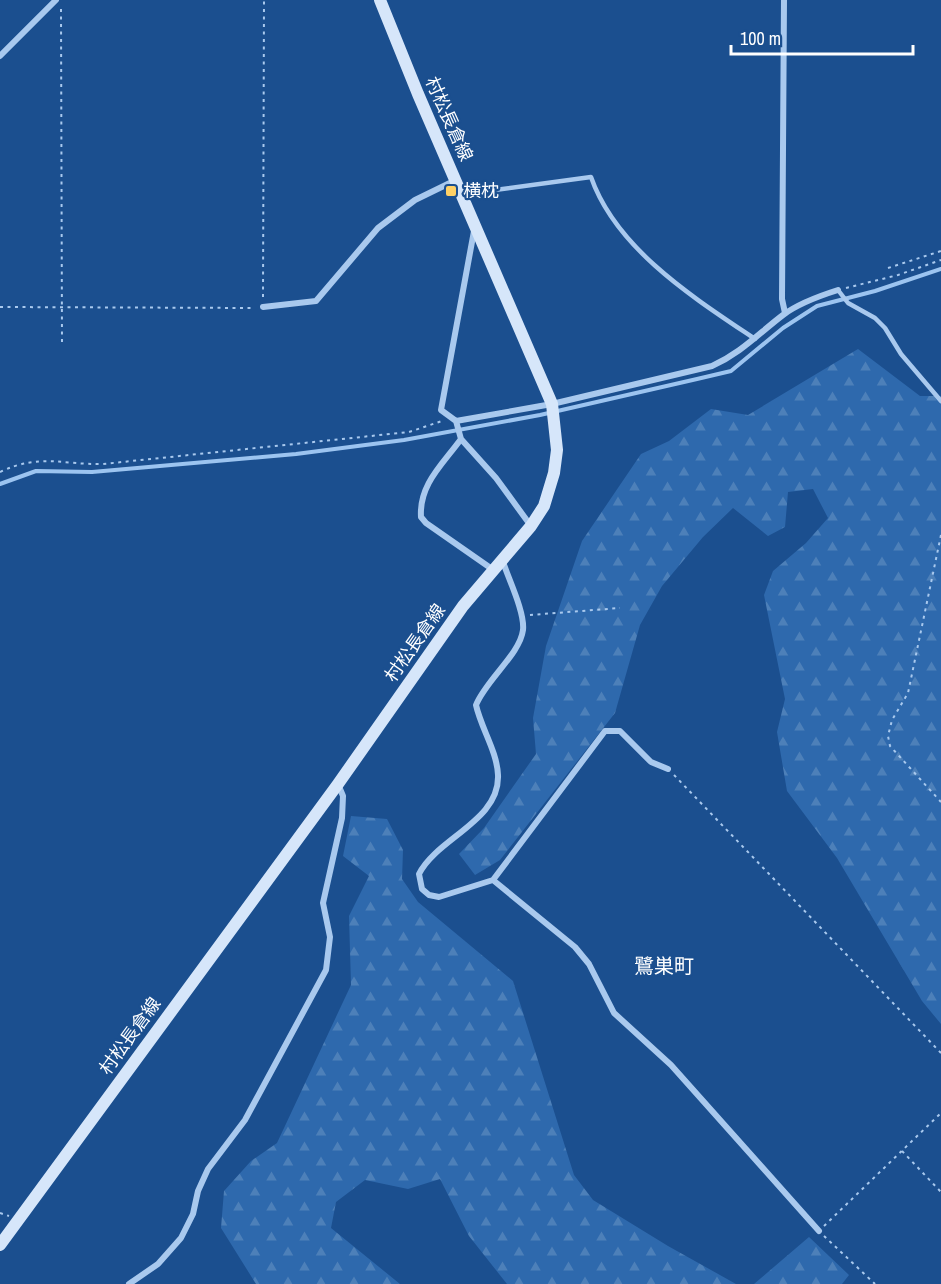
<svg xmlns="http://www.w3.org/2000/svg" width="941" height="1284" font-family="'Archivo Narrow','Noto Sans JP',sans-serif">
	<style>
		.forest { fill: url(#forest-firs) }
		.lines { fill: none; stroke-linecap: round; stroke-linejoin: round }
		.stream { stroke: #9cc4f0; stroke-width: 4 }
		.path { stroke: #a9c9ee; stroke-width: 2; stroke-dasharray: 3 4.5; stroke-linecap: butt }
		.lane { stroke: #a9c9ee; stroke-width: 4.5 }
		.street { stroke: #a9c9ee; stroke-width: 6 }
		.secondary { stroke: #d6e6fa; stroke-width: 12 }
		.poi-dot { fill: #ffd166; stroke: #1b4f8f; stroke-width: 2 }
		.labels { text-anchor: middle; stroke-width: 4.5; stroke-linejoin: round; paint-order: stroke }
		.street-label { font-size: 18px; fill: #fff; stroke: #1b4f8f }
		.poi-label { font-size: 18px; fill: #fff; stroke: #1b4f8f; text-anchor: start }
		.neighbourhood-label { font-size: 20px; fill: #fff; stroke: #1b4f8f }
	</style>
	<defs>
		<pattern id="forest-firs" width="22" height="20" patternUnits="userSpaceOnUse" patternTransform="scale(1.5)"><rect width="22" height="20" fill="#2e69ad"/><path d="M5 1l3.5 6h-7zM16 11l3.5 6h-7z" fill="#4d80b9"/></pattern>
	</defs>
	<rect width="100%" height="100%" fill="#1b4f8f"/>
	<path class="forest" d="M858 349 920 396H941V1024L922 1001 837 858 787 791 777 732 785 699 764 595 773 571 806 543 828 518 813 489 788 492 785 527 768 536 733 508 703 537 662 586 640 625 615 713 500 860 475 875 459 854 484 828 536 754 533 718 546 646 582 541 641 454 669 441 711 409 748 415Z
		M351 816 387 819 403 850 402 879 418 902 513 981 574 1175 593 1200 668 1246 736 1284H507L469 1236 440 1179 408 1189 365 1180 336 1202 331 1228 400 1284H256L221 1228 224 1191 251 1161 277 1143 351 985 349 916 369 876 343 856Z
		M809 1237 849 1275 842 1284H754Z"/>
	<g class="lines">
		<path class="stream" d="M0 484 36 471 92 472 296 454 404 440 540 415 697 379 731 371 783 328 817 306 875 291 941 269"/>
		<path class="path" d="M61 9 62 345
			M888 268 941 251
			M846 288 898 275 941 260
			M263 297 264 0
			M0 307 255 308
			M0 472C40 453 62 465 103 464L409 432 442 421
			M941 535 908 693 892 720 888 736 890 746 941 802
			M530 615 620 608
			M674 775 941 1053
			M902 1151 941 1192
			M0 1213 9 1216
			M824 1226 941 1113
			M824 1236 875 1284"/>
		<path class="lane" d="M461 191 480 192 591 177C616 249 694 298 755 339
			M838 290 848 303 875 318 885 328 901 354 941 401"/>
		<path class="street" d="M784 0 782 299 785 313
			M0 56 56 0
			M474 231 441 410 456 421 552 404 712 366C741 353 758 334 783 315 799 303 819 296 838 290
			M263 307 316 301 378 228 415 200 456 180
			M456 421 461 439 496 478 531 526
			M461 439C443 464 419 484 421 517L426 523 492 569
			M502 559C508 578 525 612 523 630 520 654 486 680 476 705 481 728 497 751 498 775 500 821 437 838 419 874L422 889 429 895 439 897 493 880 605 731H620L651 762 668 769
			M493 880 575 947 589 964 614 1013 671 1065 819 1231
			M129 1284 158 1264 181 1238 193 1214 198 1191 208 1169 245 1120 326 970 330 937 323 903 342 818 343 796 338 784"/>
		<path class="secondary" d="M0 1245 338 784 463 606 531 526 544 506 554 473 557 450 552 404 418 94 380 0"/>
	</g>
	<rect class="poi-dot" x="445" y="185" width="12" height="12" rx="3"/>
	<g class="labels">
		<g class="street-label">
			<text transform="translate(449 119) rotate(66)" y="6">村松長倉線</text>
			<text transform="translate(415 643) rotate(-55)" y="6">村松長倉線</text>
			<text transform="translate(130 1036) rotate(-54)" y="6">村松長倉線</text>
		</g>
		<g class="poi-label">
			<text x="463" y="197">横枕</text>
		</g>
		<g class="neighbourhood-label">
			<text x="664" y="973">鷺巣町</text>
		</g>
	</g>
	<path d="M731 45v9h182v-9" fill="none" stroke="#ffffff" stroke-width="3"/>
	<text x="740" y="45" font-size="18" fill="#ffffff" stroke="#1b4f8f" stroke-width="4.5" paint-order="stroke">100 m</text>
</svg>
